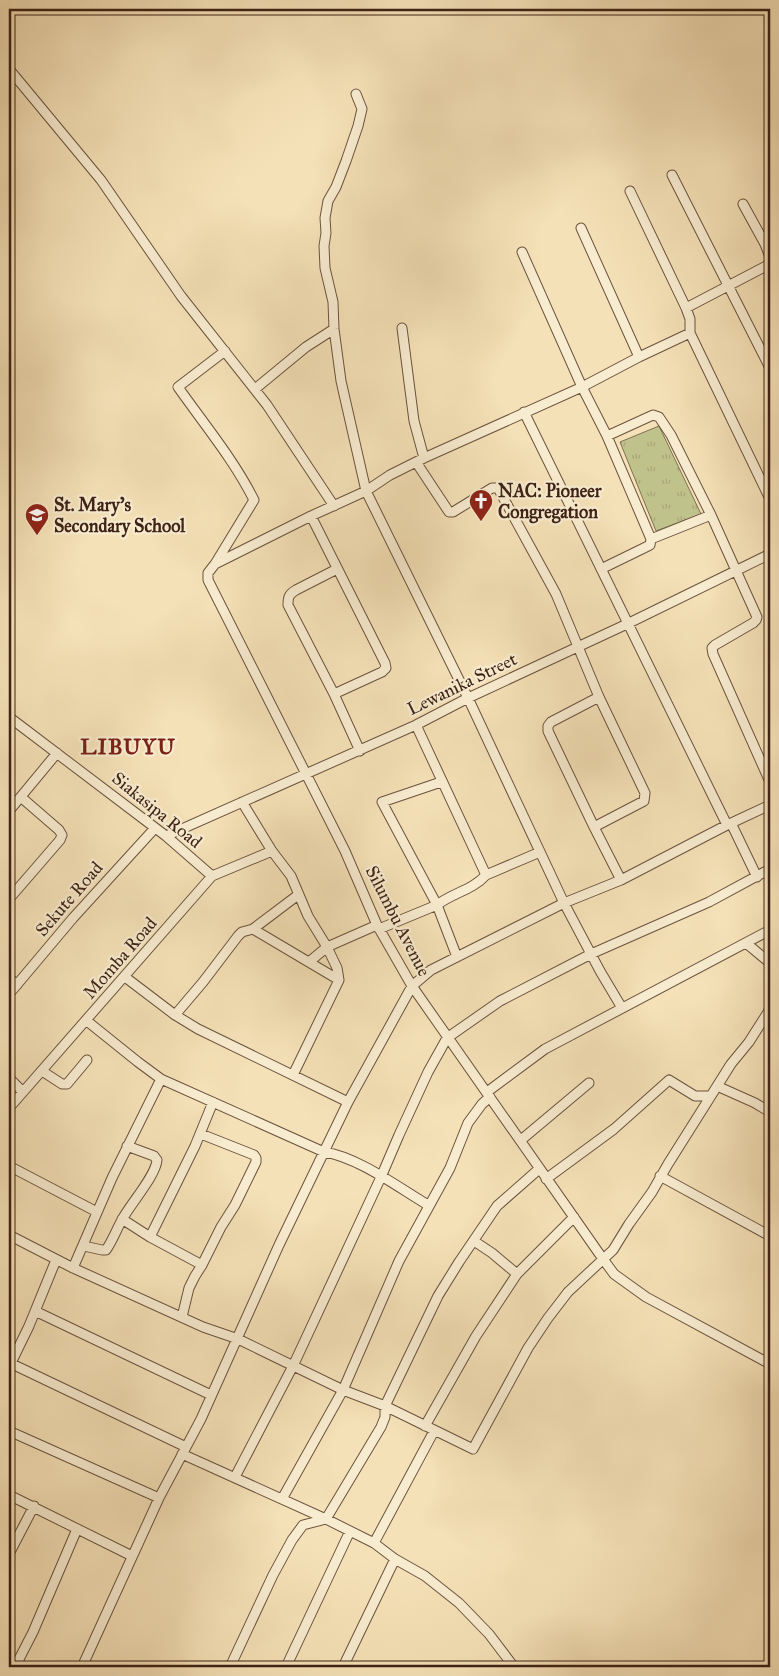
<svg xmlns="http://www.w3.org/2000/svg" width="779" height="1676" font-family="'IM FELL Great Primer',serif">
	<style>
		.grass { fill: url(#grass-tufts); stroke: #7e7251 }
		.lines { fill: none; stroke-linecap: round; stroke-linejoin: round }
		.minor-casing { stroke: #6b523e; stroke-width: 11 }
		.minor { stroke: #f8ecd0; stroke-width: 9 }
		.labels { text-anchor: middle; stroke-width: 4.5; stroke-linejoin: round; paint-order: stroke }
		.poi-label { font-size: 18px; font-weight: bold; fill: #3d2216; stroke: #f8ecd0; text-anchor: start }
		.street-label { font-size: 18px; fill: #3d2216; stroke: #f8ecd0 }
		.district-label { font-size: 22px; font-weight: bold; letter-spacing: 1px; fill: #7a1f14; stroke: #f8ecd0 }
	</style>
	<defs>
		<pattern id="grass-tufts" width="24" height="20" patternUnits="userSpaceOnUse" patternTransform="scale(1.25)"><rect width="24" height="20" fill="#c0c28c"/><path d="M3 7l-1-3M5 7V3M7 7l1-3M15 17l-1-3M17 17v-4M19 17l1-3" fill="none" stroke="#a6a678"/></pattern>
	</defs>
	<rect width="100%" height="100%" fill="#f5e1b7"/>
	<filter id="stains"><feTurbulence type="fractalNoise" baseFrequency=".004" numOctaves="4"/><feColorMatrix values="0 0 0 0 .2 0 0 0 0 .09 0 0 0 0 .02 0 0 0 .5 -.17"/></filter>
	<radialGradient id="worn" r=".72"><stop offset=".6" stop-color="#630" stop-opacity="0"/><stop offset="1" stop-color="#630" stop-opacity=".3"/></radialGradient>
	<path class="grass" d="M659 426 701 514 656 531 620 442Z"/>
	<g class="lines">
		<g class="minor-casing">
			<path id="minor" d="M9 69 101 180 181 296 267 405 334 506
				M356 94 362 109 358 126 346 161 336 187 328 201 325 218 326 233 324 246 325 268 333 302 334 329 341 381 366 491 468 698 564 903 600 971 622 1008
				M672 175 770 368
				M630 191 686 308 690 319V333L770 499
				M743 204 765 244 770 257
				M581 228 639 357
				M522 252 582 387 607 436 651 539 650 545 644 548 601 569
				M686 308 770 264
				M402 328 414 421 424 458
				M690 333 639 357 582 387 424 458 390 475 366 491 311 516 215 564 208 573V580L345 851 377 925 412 986 603 1259 614 1274 646 1297 770 1364
				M255 389 306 347 334 329
				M524 412 727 825
				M607 436 653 415 659 417 671 435 711 515 757 617 756 620 753 623 715 645 712 648 713 654 770 782
				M416 462 449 512H453L492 488H498L556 594 599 697 645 793 644 801 594 827
				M311 516 385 663 386 668 382 672 334 694 360 751
				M651 539 711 515
				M215 564 254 500C234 460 204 424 178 387L225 351
				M334 694 288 605C288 597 289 594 296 590L337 569
				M599 697 551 722 548 726V731L594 827 621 880
				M9 717 166 836 212 876
				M416 725 486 875 540 852
				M441 782 382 802 437 905C452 893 473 890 486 875
				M242 802 272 851 291 876 308 916 327 947 337 968 339 980 293 1075
				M9 811 57 753
				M731 823 757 877
				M166 836 416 725 468 698 627 624 770 554
				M9 899 60 840 62 835 59 830 22 798
				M253 929 339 980
				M379 929 437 905 457 957
				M746 943 770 963
				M309 962 327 947 377 925
				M125 977 175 1015 198 1029 348 1102
				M9 978 17 985
				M9 994 73 918 155 828
				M175 1015 203 982 238 936 242 932 253 929 298 895
				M87 1021 138 1062 161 1079 324 1152C358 1157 399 1188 428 1205
				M42 1071 62 1084H67L87 1060
				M9 1078 23 1092
				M717 1086 755 1103 770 1112
				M487 1092 545 1049 770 930
				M9 1108 212 876 272 851
				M521 1140 589 1083
				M9 1166 97 1212
				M660 1176 770 1236
				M546 1179 614 1129 669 1080 695 1096H710
				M122 1219 150 1237 202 1265
				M9 1235 73 1268 203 1327 238 1339 343 1390 385 1406 473 1449 528 1348 548 1318 568 1292 613 1250 629 1224 652 1192 668 1164 731 1064 749 1042 770 1009
				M150 1237 195 1146 213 1102
				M84 1246 102 1250H106C113 1240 117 1228 123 1218 132 1202 156 1175 157 1160L154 1156 127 1146
				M73 1268 112 1178 161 1079
				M517 1274 574 1217
				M35 1311 211 1395
				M182 1317 189 1288 195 1276 202 1265 221 1227 235 1205 256 1162V1158L254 1155 201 1134
				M10 1363 186 1447
				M9 1367 29 1326 56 1260
				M425 1426 476 1336 517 1274 492 1253 474 1241
				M9 1431 159 1498
				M182 1454 326 1519 374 1543 395 1559 425 1576 459 1603 489 1634 514 1667
				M235 1477 293 1366 381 1177 399 1135 428 1072 447 1038 500 1001 591 954 709 902 770 869
				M9 1495 132 1556
				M282 1499 343 1390 399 1261 450 1168 468 1123 482 1104 490 1097
				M374 1543 434 1431
				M9 1554 34 1506
				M15 1667 33 1632 77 1529
				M82 1667 159 1498 201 1419 279 1245 348 1102 412 986 431 970 564 903 621 880 727 825 770 805
				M230 1667 273 1575 292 1540 303 1525 326 1519 381 1427 385 1417V1406L438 1296 459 1262 497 1206 539 1169
				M286 1667 350 1531
				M343 1667 395 1559"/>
		</g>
		<use href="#minor" class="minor"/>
	</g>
	<defs>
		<g id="church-pin" transform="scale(1.25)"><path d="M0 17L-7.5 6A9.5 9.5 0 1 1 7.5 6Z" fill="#8f2418" stroke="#f8ecd0"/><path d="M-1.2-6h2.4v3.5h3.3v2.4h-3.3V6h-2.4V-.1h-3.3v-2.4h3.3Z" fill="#fff"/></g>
		<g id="school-pin" transform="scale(1.25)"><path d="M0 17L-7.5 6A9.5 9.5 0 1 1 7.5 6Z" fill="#8f2418" stroke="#f8ecd0"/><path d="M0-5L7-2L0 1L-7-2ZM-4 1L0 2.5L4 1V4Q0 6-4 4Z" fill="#fff"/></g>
	</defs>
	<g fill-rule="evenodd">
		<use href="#church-pin" x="481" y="501"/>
		<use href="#school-pin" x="37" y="515"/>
	</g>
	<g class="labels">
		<g class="poi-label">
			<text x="498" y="497">NAC: Pioneer<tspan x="498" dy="21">Congregation</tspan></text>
			<text x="54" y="511">St. Mary's<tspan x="54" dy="21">Secondary School</tspan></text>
		</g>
		<g class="street-label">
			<text transform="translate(462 684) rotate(-26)" y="6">Lewanika Street</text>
			<text transform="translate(157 810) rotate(39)" y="6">Siakasipa Road</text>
			<text transform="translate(69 899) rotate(-49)" y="6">Sekute Road</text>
			<text transform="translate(398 921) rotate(63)" y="6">Silumbu Avenue</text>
			<text transform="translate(120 958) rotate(-49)" y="6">Momba Road</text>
		</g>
		<g class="district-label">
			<text x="128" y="754">LIBUYU</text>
		</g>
	</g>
	<rect width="779" height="1676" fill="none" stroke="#f5e1b7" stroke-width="30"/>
	<rect x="10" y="10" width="759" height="1656" fill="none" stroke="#3d2216" stroke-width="2.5"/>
	<rect x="15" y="15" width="749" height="1646" fill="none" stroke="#3d2216"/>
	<rect width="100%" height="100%" filter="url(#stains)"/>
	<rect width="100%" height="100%" fill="url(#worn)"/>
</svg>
